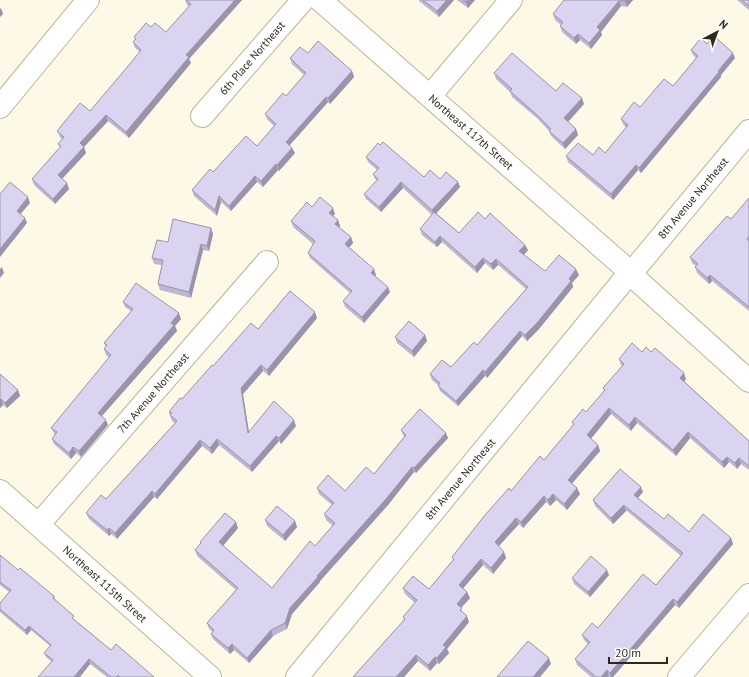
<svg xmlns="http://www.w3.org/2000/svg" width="749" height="677" font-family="'PT Sans',sans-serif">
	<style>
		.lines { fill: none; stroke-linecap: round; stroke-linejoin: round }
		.street-casing { stroke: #bdb497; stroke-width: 24 }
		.secondary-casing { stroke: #bdb497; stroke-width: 24 }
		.street { stroke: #fff; stroke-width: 22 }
		.secondary { stroke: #fff; stroke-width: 22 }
		.wall { fill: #bcb6cf }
		.shaded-wall { fill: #9994a9 }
		.building { fill: #dbd4f1; stroke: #9994a9 }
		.labels { text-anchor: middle; stroke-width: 3; stroke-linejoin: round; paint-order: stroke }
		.street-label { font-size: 11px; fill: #2c291d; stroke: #fff }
	</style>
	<rect width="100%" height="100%" fill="#fef9e7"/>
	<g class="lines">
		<g class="street-casing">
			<path id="street" d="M320 0 622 265
				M430 96 511 0
				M202 116 303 0
				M638 265 749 131
				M638 281 749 381
				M0 491 210 677
				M38 525 267 262
				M297 677 623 281
				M679 677 749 595"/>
		</g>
		<g class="secondary-casing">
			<path id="secondary" d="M0 107 88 0"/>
		</g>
		<use href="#street" class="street"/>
		<use href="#secondary" class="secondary"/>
	</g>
	<path class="wall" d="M185 0H242L189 59 191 63 129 138 108 121 84 147 86 153 62 179 69 189 55 204 34 185 32 179 60 147 58 144 62 139 60 137 57 131 90 111 129 65 140 52 135 48 133 42 135 39 134 37 151 27 166 32 189 6 187 5Z
		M419 0H454L439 17 419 1Z
		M457 0H475L468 8Z
		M564 0H633L627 7 621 6 601 32 602 35 591 49 580 40 576 44 562 32 560 26 561 25 555 20 553 14Z
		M737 0H749V10Z
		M707 44 735 58 721 75V77L641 173 638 170 613 200 568 162 566 156 593 155 605 153 626 128 623 124 621 119 673 86 696 58 693 55 691 50Z
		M308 53 352 71 354 77 330 104 328 102 290 145 292 148 295 153 279 171 278 170 263 187 257 182 231 211 221 202 217 216 194 196 192 190 213 172 257 146 274 126 267 119 265 114 286 96 304 75 292 64 290 58Z
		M494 73 556 91 584 104 568 122 576 129 578 135 565 149 551 136 549 131 538 119 512 97 510 92 496 79Z
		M366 157 424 177 458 182 460 187 436 213 459 233 485 219 525 245 528 250 524 255 545 271 579 275 572 283 573 287 539 329 527 341 522 336 487 378 485 376 458 406 440 391 438 385 432 380 430 374 451 367 477 345 526 289 498 265 493 270 485 263 477 273 442 242 437 247 422 235 420 229 432 215 403 188 381 212 366 199 364 194 377 181 375 179 373 174 377 170 368 162Z
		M749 199V311L712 281 709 284 697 273 695 267 696 266 692 263 690 257 731 219Z
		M312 207 335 214 333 216 338 220 340 226 339 227 351 237 353 243 349 247 376 275 375 276 390 292 364 323 345 307 343 301 350 293 310 258 308 253 313 244 293 227 291 221Z
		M213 234 209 251 203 250 191 298 160 290 158 284 162 265 154 264 152 258 168 242Z
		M123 302 181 319 175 326 177 331 102 416 108 425 81 457 76 453 71 459 54 444 52 439 55 435 54 433 51 428 109 358 106 355 104 349 106 347 104 343 131 311 125 307Z
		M317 318 269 376 263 371 243 394 249 432 296 426 281 444 279 441 252 472 219 445 212 454 202 446 157 499 154 497 117 539 111 534 109 536 89 519 86 513 106 499 175 423 172 421 169 412 213 366 258 329Z
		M425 335 427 341 414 357 397 343 395 337Z
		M642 352H651L686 379 684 381 749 441V470L741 464 737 469 729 462 724 468 690 438 676 456 637 423 631 431 611 414 591 439 598 445 600 451 572 483 577 488 580 494 567 510 556 500 550 506 546 502 523 528 519 524 498 547 504 552 506 558 493 574 483 565 463 588 467 592 470 598 461 608 463 613 469 622 447 649 449 653 439 664 437 663 430 671 418 661 404 677H353L404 620 403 617 415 603 405 594 403 588 429 589 453 560 452 557 511 491 544 460 573 425 572 422 586 412 604 391 603 388 622 366 621 365 619 359Z
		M0 374 18 390 20 396 7 408 3 405 0 408Z
		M401 430 448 438 416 473 414 472 388 505 320 581V582L292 614 287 629 273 636 249 663 234 650 230 654 213 639 211 634 213 632 209 629 207 623 236 590 197 556 195 550 200 544V542L238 528 223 546 272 588 315 546 333 526 326 520 324 514 332 505 319 494 317 488 345 491 374 474 404 437 403 435Z
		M643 492 638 498 664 519 689 532 731 538 733 544 679 608 675 605 613 677H610L609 676 608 677H591L577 665 575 659 588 644 584 640 582 635 598 628 656 585 681 556 627 511H626L613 524 595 506 593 500Z
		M265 520 295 521 297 527 285 541 267 526Z
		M0 555 18 570 54 596 56 601 75 620 111 650 154 677H107L90 664 80 677H38L52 662 46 657 44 653 50 646 31 630 27 635 0 612V603L9 592 0 585Z
		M609 575 590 597 574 584 572 578Z"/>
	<path class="shaded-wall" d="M235 0H242L189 59 191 63 129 138 126 132 186 55Z
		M447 0H454L439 17 437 11Z
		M468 0H475L468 8 466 2Z
		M626 0H633L627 7 625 1Z
		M619 1 621 6 601 32 602 35 591 49 589 43 597 27Z
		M1 8 3 14 0 17V9Z
		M578 34 580 40 576 44 574 38Z
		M733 53 735 58 721 75V77L641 173 639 168Z
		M352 71 354 77 330 104 328 98Z
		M326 97 328 102 288 147 286 142Z
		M582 98 584 104 566 124 564 118Z
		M106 115 108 121 84 147 86 153 60 181 58 175 80 143Z
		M576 129 578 135 565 149 563 143Z
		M292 148 295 153 279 171 277 165Z
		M276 164 278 170 263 187 261 181Z
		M636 165 638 170 613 200 611 194Z
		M255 176 257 182 231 211 229 206Z
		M401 182 403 188 381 212 379 207Z
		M458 182 460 187 434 216 432 210Z
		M67 183 69 189 55 204 53 199Z
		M219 196 221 202 217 216 215 210Z
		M28 197 30 203 19 216 17 211Z
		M333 208 335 214 331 218 329 213Z
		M25 218 27 223 0 257V249Z
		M338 220 340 226 337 230 335 224Z
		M211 228 213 234 209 251 207 246Z
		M440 236 442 242 437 247 435 242Z
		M351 237 353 243 347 250 345 244Z
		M201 244 203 250 191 298 189 292Z
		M525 245 528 250 522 257 519 251Z
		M483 258 485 263 477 273 475 267Z
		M496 259 498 265 493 270 491 264Z
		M2 267 4 273 0 278V269Z
		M374 269 376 275 373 278 371 273Z
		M576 269 579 275 572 283 573 287 539 329 527 341 525 335Z
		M710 275 712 281 709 284 707 278Z
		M388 287 390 292 364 323 362 317Z
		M315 312 317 318 269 376 267 370Z
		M179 313 181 319 175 326 177 331 100 418 98 413Z
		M520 331 522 336 487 378 485 372Z
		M425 335 427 341 414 357 412 351Z
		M261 365 263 371 243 394 250 439 248 433 241 388Z
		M483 370 485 376 458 406 456 401Z
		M684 373 686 379 682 384 680 378Z
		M18 390 20 396 7 408 5 403Z
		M1 399 3 405 0 408V400Z
		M609 408 611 414 589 441 587 435Z
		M635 417 637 423 631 431 629 425Z
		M106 420 108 425 81 457 79 451Z
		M294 420 296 426 281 444 279 438Z
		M688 432 690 438 676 456 673 450Z
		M446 433 448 438 416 473 414 468Z
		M276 436 279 441 252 472 250 466Z
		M217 439 219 445 212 454 210 448Z
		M200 440 202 446 157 499 155 494Z
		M598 445 600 451 570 486 568 480Z
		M73 447 76 453 71 459 69 453Z
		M727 457 729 462 724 468 722 462Z
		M739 458 741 464 737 469 735 463Z
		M412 467 414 472 388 505 320 581V582L292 614 287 629 285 623 290 608 317 576Z
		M641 487 643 492 636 500 634 495Z
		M577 488 580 494 567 510 564 504Z
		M152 491 154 497 117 539 115 533Z
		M553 494 556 500 550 506 548 500Z
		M544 496 546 502 523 528 521 522Z
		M624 505 626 511 613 524 611 518Z
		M516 518 519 524 497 548 495 542Z
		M295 521 297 527 285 541 283 535Z
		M236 522 238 528 221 548 219 542Z
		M109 528 111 534 109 536 107 530Z
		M731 538 733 544 679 608 677 602Z
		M504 552 506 558 493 574 491 568Z
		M481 559 483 565 461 591 459 585Z
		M607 570 609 575 590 597 588 592Z
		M467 592 470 598 459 610 457 604Z
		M673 599 675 605 613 677H611L610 673Z
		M467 616 469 622 447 649 449 653 439 664 437 658 443 645Z
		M29 626 31 630 27 635 25 630Z
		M271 630 273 636 249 663 247 658Z
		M232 644 234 650 230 654 228 648Z
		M416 655 418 661 404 677H396Z
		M435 657 437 663 430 671 428 665Z
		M549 658 551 664 540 677H533Z
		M89 659 90 664 80 677H74Z
		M607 670 609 676 608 677H601Z"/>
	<path class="building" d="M186 0H235L186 55 189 57 126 132 106 115 80 143 84 147 58 175 67 183 53 199 32 179 61 146 58 144 64 137 57 131 80 103 90 111 129 65 141 50 133 42 136 39 134 37 146 23 151 27 155 23 166 32 191 4Z
		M423 0H447L437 11Z
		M463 0H468L466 2Z
		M564 0H626L625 1H619L597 27 600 30 589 43 578 34 574 38 560 26 563 22 553 14Z
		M742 0H749V6Z
		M714 36 733 53 718 71 719 72 639 168 636 165 611 194 566 156 578 143 593 155 599 147 605 153 628 125 621 119 634 102 640 107 664 79 673 86 698 56 691 50 701 38 707 44Z
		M318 41 352 71 328 98 326 97 286 142 292 148 277 165 276 164 261 181 255 176 229 206 219 196 215 210 192 190 210 169 213 172 246 136 257 146 276 124 265 114 283 93 286 96 306 73 290 58 300 47 308 53Z
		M512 53 556 91 563 83 582 98 564 118 576 129 563 143 549 131 551 129 536 114 510 91 512 89 494 73Z
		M383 142 424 177 430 170 440 179 446 172 458 182 432 210 401 182 379 207 364 194 378 179 373 174 379 168 366 157 378 143 380 145Z
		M10 182 28 197 17 211 25 218 0 249V194Z
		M320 197 333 208 329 213 338 220 335 224 351 237 345 244 374 269 371 273 388 287 362 317 343 301 352 291 308 253 315 241 291 221 307 202 312 207Z
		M749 198V236L747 239 749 241V307L710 275 707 278 695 267 698 264 690 257 727 216 731 219Z
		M434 212 459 233 478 212 485 219 490 213 525 245 519 251 545 271 559 255 576 269 569 279 571 281 537 323 525 335 520 331 485 372 483 370 456 401 438 386 440 383 430 374 442 360 451 367 474 342 477 345 528 287 496 259 491 264 483 258 475 267 440 236 435 242 420 229Z
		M173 219 211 228 207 246 201 244 189 292 158 284 163 260 152 258 157 240 168 242Z
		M136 283 179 313 171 323 174 325 98 413 106 420 79 451 73 447 69 453 52 439 57 432 51 428 111 355 104 349 107 345 104 343 133 309 123 302Z
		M290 291 315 312 267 370 261 365 241 388 248 433 274 401 294 420 279 438 276 436 250 466 217 439 210 448 200 440 155 494 152 491 115 533 109 528 107 530 86 513 101 495 106 499 177 421 170 415 172 413 169 412 180 398 182 399 212 365 213 366 251 323 258 329Z
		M409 321 425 335 412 351 395 337Z
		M632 343 642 352 646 347 651 352 655 348 684 373 680 378 749 441V466L739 458 735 463 727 457 722 462 688 432 673 450 635 417 629 425 609 408 587 435 598 445 568 480 577 488 564 504 553 494 548 500 544 496 521 522 516 518 495 542 504 552 491 568 481 559 459 585 467 592 457 604 462 608 460 610 467 616 443 645 446 647 437 658 435 657 428 665 416 655 396 677H353L405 619 403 617 417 600 403 588 413 576 429 589 454 559 452 557 485 515 509 488 511 491 540 456 544 460 574 424 572 422 583 409 586 412 605 390 603 388 624 364 619 359Z
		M0 374 18 390 5 403 1 399 0 400Z
		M420 409 446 433 414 468 412 467 386 499 317 576 318 577 290 608 285 623 271 630 247 658 232 644 228 648 211 634 214 630 207 623 238 588 195 550 201 543 200 542 225 513 236 522 219 542 272 588 310 541 315 546 335 523 324 514 334 503 317 488 328 475 345 491 366 467 374 474 406 435 401 430Z
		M620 469 641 487 634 495 664 519 668 514 689 532 703 514 731 538 677 602 673 599 610 673 607 670 601 677H596L575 659 590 642 582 635 592 623 598 628 643 574 656 585 683 553 625 506 624 505 611 518 593 500Z
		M277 506 295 521 283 535 265 520Z
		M0 555 18 570 20 568 54 596 53 598 74 616 72 618 111 650 116 644 154 677H120L118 675 116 677H111L89 659 74 677H38L53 660 44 653 51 645 29 626 25 630 0 609V603L11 590 0 582Z
		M591 556 607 570 588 592 572 578Z
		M528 641 549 658 533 677H497Z"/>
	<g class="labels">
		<g class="street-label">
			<text transform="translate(252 58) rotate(-49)" y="4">6th Place Northeast</text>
			<text transform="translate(471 132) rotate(41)" y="4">Northeast 117th Street</text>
			<text transform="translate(693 198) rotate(-50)" y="4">8th Avenue Northeast</text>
			<text transform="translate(153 393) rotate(-49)" y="4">7th Avenue Northeast</text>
			<text transform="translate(460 479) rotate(-50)" y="4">8th Avenue Northeast</text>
			<text transform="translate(105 584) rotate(42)" y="4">Northeast 115th Street</text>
		</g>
	</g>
	<g transform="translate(717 32) rotate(41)" stroke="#ffffff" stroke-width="3" paint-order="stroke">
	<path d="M0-3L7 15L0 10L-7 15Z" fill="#2c291d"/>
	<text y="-6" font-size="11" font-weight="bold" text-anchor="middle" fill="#2c291d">N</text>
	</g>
	<path d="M609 657v6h58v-6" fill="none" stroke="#2c291d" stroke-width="2"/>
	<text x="615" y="657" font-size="12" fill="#2c291d" stroke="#ffffff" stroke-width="3" paint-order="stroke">20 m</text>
</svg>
